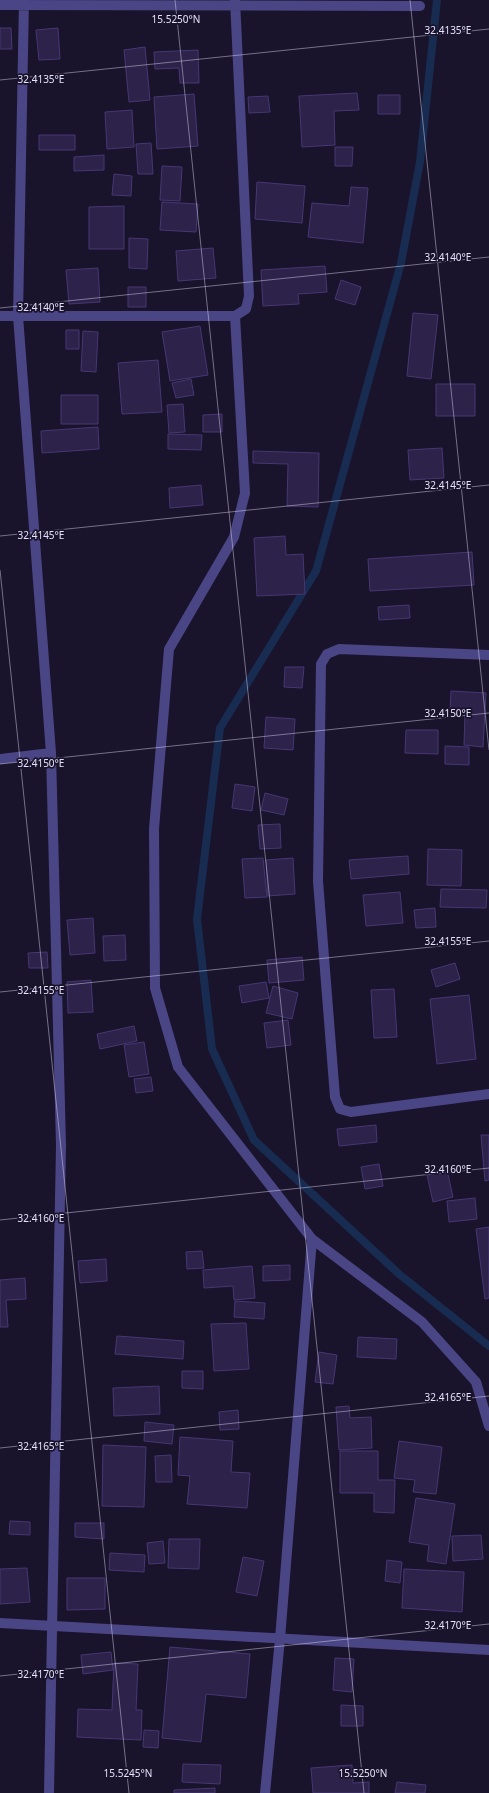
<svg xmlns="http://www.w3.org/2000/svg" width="489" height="1793" font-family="'Noto Sans',sans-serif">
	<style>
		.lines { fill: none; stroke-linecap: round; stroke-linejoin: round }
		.stream { stroke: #182b50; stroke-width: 8 }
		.building { fill: #2c224a; stroke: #463773 }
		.minor { stroke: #4a4584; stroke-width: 10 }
		.ticks { fill: none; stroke: #e6e1fc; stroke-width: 1; stroke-opacity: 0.45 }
		.ticks-label { font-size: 10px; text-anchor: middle; fill: #e6e1fc; stroke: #19142b; stroke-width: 3.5; stroke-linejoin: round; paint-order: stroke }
	</style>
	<rect width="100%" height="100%" fill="#19142b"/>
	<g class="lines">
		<path class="stream" d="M437 0 420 162 401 263 316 571 220 728 197 919 212 1049 254 1140 399 1274 489 1346"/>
	</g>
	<path class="building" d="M0 28H11L12 49H0Z
		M58 28 60 59 39 60 36 30Z
		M145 47 150 100 129 102 124 50Z
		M198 50 199 83H180L179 68 155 69 154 52Z
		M357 93 359 110 334 111 335 145 302 147 299 96Z
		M194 94 198 146 157 149 154 97Z
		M378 95H400V114H378Z
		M268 96 270 112 249 113 248 97Z
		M132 110 134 147 107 149 105 112Z
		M39 135H75V150H39Z
		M151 143 153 174H138L136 144Z
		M335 147H353L352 166H335Z
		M104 155V170L74 171V157Z
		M162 166 182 167 180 201 160 200Z
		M114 174 132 176 131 196 112 195Z
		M257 182 305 186 302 223 255 219Z
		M351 187 368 188 363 243 308 237 312 203 349 206Z
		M162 202 198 204 196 232 160 230Z
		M124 206V249H89V207Z
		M129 238 148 239 147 269 129 268Z
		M213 248 216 278 178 281 176 251Z
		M325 266 327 292 298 294 299 304 263 306 261 270Z
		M98 268 100 302 69 304 66 270Z
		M341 280 361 287 355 305 335 299Z
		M128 287H146V307H128Z
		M413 313 438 315 431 379 407 376Z
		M200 326 208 375 170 381 162 332Z
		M66 330H79V349H66Z
		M83 331 98 332 96 372 81 371Z
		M158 360 162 412 122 414 118 363Z
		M191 379 194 395 176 398 172 383Z
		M436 384H475V416H436Z
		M61 395H98V424H61Z
		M183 404 185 432 169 433 167 405Z
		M222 414V432H203V415Z
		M98 427 99 449 42 453 41 431Z
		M168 434 202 435 201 450 168 449Z
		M442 448 444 478 410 480 408 450Z
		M253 451 319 453 318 507 287 506 288 464 253 463Z
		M201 485 203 505 170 508 169 488Z
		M285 536 286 555 303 554 305 594 257 596 254 538Z
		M472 552 474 585 370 591 368 559Z
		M409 605 410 618 379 620 378 607Z
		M285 667H304L302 688 284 687Z
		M451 691 486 693 483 747 464 745 465 713 450 712Z
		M266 717 295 719 293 750 264 748Z
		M406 730H438V754L405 753Z
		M445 746 469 747V765L445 764Z
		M235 784 255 787 252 811 232 808Z
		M265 793 288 799 284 815 261 810Z
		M280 824 281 848 260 849 258 825Z
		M428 849 462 850 461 886 427 885Z
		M408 856 409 874 351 879 349 860Z
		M263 858 267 897 245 898 242 859Z
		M293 858 295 894 268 896 266 860Z
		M441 889 487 890 486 908 440 907Z
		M400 892 403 923 366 926 363 895Z
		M435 908 436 927 416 928 414 910Z
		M93 918 95 953 70 955 67 920Z
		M125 935 126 960 104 961 103 936Z
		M47 952 48 968H29L28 953Z
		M302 957 304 980 269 983 267 960Z
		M455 963 460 979 436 987 431 970Z
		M91 980 93 1012 68 1013 67 982Z
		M266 982 269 998 242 1003 239 986Z
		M273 986 298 993 292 1019 266 1013Z
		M394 989 397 1037 374 1038 371 990Z
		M469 995 476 1059 437 1064 430 999Z
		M288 1020 291 1045 267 1048 264 1023Z
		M134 1026 137 1041 100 1049 97 1034Z
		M144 1042 149 1074 129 1077 124 1045Z
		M151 1077 153 1091 136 1093 134 1079Z
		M376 1125 377 1142 339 1146 337 1129Z
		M481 1135H489V1180L485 1181Z
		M379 1164 383 1186 365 1189 361 1167Z
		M447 1170 453 1197 433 1202 427 1175Z
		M475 1198 477 1219 449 1222 447 1201Z
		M489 1227V1298L485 1299 476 1229Z
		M202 1251 204 1268 187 1269 186 1252Z
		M106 1259 107 1281 80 1283 78 1261Z
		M290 1265V1280L263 1281V1266Z
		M252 1266 255 1298 234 1300 233 1286 204 1288 203 1270Z
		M25 1278 26 1299 6 1300 8 1327H0V1280Z
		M235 1301 265 1303 264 1319 234 1317Z
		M246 1323 249 1369 214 1371 211 1324Z
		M117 1336 184 1341 183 1359 115 1354Z
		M358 1337 397 1339 396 1359 357 1357Z
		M319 1352 337 1355 333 1384 315 1382Z
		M182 1371H203V1389L182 1388Z
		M159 1386 160 1414 114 1416 113 1388Z
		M349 1406 350 1418 371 1417 372 1448 339 1450 336 1407Z
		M238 1410 239 1429 220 1430 219 1412Z
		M145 1422 174 1425 172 1444 144 1441Z
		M180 1437 233 1441 231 1472 250 1473 247 1508 187 1504 190 1476 178 1475Z
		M399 1441 442 1447 436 1494 413 1492 415 1480 394 1478Z
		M103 1445 146 1447 144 1507 102 1506Z
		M340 1451H378V1480H395L394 1513 374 1512V1493H340Z
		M171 1455 172 1482H156L155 1456Z
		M416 1498 455 1504 446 1564 427 1561 429 1545 409 1542Z
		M10 1521 30 1522V1535L9 1534Z
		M75 1523H104V1539L75 1537Z
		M481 1535 483 1559 453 1561 452 1536Z
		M169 1539H200L199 1569 168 1568Z
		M163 1541 165 1563 149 1564 147 1543Z
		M110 1553 145 1555 144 1572 109 1570Z
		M243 1557 264 1561 257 1596 236 1592Z
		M387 1560 402 1562 400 1583 385 1581Z
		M27 1568 30 1602 0 1604V1569Z
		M404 1569 464 1572 462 1612 402 1608Z
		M67 1578H105V1609L67 1610Z
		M170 1647 250 1654 246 1698 206 1694 201 1742 162 1738Z
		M111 1652 113 1670 83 1674 81 1655Z
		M335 1658 354 1659 352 1692 333 1690Z
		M114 1663 138 1664 136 1710H142L141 1740 77 1737 78 1709 112 1710Z
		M341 1705 363 1706V1726H341Z
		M144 1730 159 1731 158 1748 143 1747Z
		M183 1764 221 1765 220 1784 182 1782Z
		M352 1765 353 1783 369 1782V1793H313L311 1768Z
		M397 1782 426 1785 425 1793H395Z
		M215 1788V1793H174V1790Z"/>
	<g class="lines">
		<path class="minor" d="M24 0 18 316 51 753 61 1145 49 1793
			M0 5 420 6
			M0 316H235L246 309 249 296 235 0
			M235 316 245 493 234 537 169 649 154 829 155 988 178 1067 312 1239 422 1322 476 1382 489 1426
			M489 655 339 649 327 654 321 664 318 881 335 1097 340 1109 351 1112 489 1094
			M0 759 51 753
			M0 1623 489 1650
			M265 1793 280 1639 312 1239"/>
	</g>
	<path class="ticks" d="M175 0 364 1793M410 0 489 750M0 80 489 29M0 308 489 257M0 536 489 485M0 570 129 1793M0 764 489 713M0 992 489 941M0 1220 489 1168M0 1448 489 1396M0 1676 489 1624"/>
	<g class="ticks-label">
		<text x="176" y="23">15.5250°N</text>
		<text x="448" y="34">32.4135°E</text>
		<text x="41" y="83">32.4135°E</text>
		<text x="448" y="261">32.4140°E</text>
		<text x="41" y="311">32.4140°E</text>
		<text x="448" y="489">32.4145°E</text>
		<text x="41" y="539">32.4145°E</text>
		<text x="448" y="717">32.4150°E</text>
		<text x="41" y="767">32.4150°E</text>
		<text x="448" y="945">32.4155°E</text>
		<text x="41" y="994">32.4155°E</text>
		<text x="448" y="1173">32.4160°E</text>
		<text x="41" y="1222">32.4160°E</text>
		<text x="448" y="1401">32.4165°E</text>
		<text x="41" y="1450">32.4165°E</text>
		<text x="448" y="1629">32.4170°E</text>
		<text x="41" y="1678">32.4170°E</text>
		<text x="128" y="1777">15.5245°N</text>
		<text x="363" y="1777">15.5250°N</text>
	</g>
</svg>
